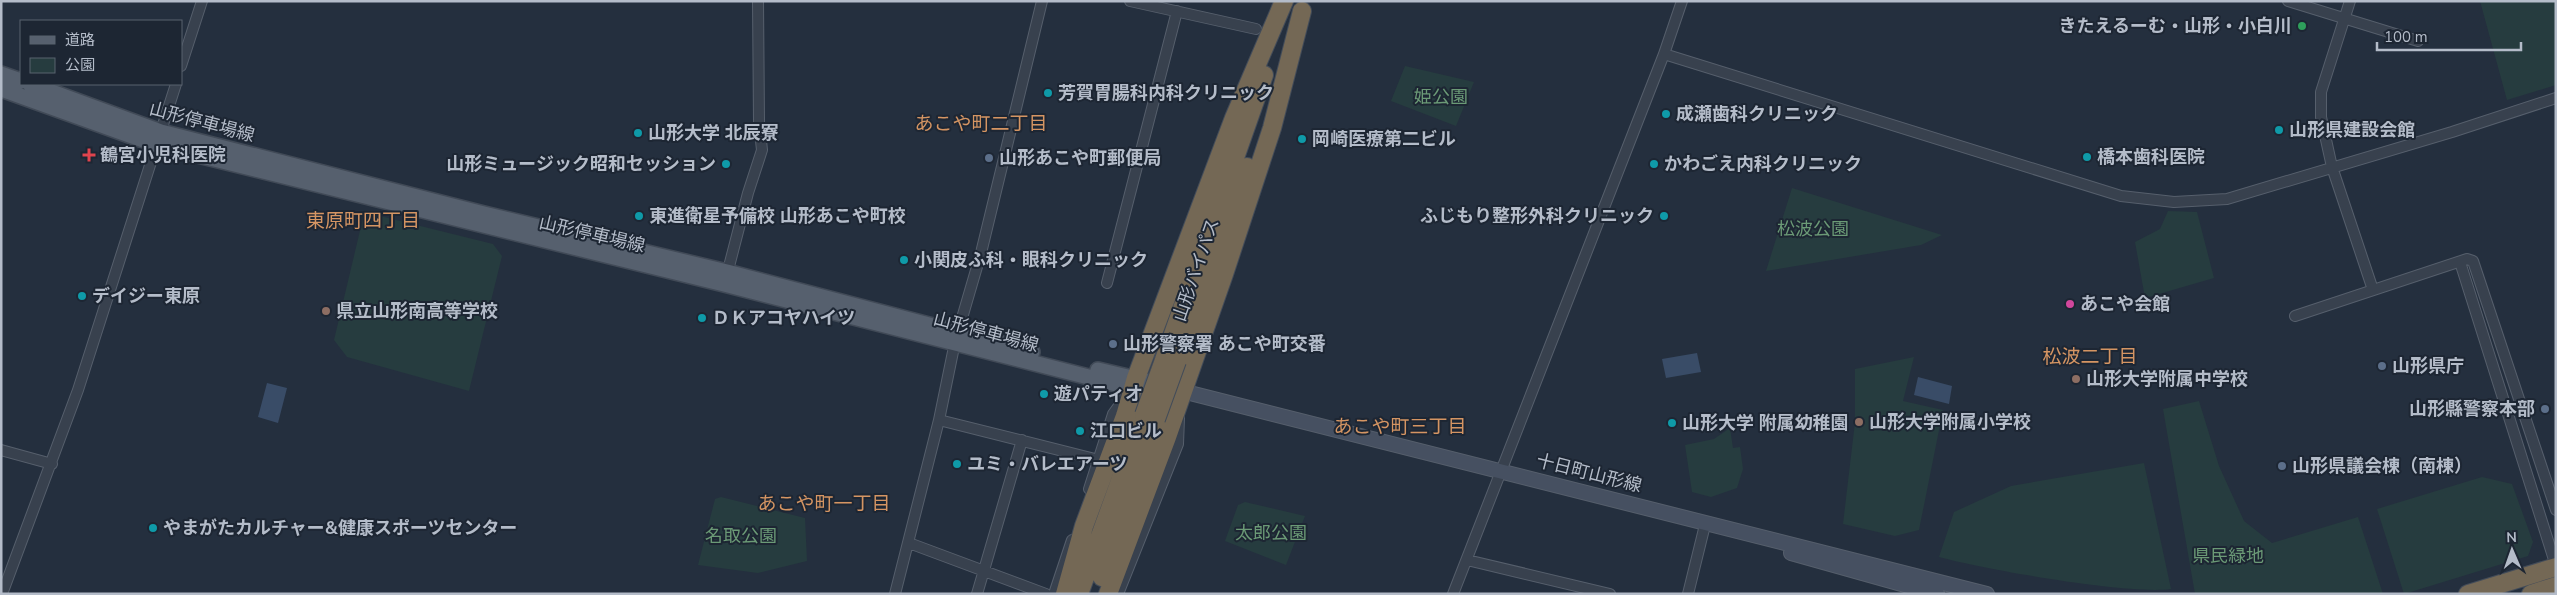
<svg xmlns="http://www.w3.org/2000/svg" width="2557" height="595" font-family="'Nunito Sans','Noto Sans JP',sans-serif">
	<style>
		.green { fill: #263c3f }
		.water { fill: #394c67 }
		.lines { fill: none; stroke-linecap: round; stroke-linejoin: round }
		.street-casing { stroke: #565f6c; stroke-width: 12 }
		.secondary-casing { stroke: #565f6c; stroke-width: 16 }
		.primary-casing { stroke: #414a57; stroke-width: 18 }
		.highway-casing { stroke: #434c59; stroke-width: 20 }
		.street { stroke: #38414e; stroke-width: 10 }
		.secondary { stroke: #465061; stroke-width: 14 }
		.primary { stroke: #56606e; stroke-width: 15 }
		.highway { stroke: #746855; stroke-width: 18 }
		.highway-bridge-casing { stroke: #434c59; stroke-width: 20; stroke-linecap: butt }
		.highway-bridge { stroke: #746855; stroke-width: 18 }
		.leisure-dot { fill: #2e9e5b; stroke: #1d2633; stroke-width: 2 }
		.culture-dot { fill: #0f9aa8; stroke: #1d2633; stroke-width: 2 }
		.health-dot { fill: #e0444e; stroke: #1d2633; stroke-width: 2 }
		.service-dot { fill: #5c6f8a; stroke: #1d2633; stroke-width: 2 }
		.hotel-dot { fill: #d1479c; stroke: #1d2633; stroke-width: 2 }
		.education-dot { fill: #8d6e63; stroke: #1d2633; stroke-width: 2 }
		.labels { text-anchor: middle; stroke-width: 4; stroke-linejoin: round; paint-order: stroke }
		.poi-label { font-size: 18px; font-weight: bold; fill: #b4bcc9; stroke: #1d2633; text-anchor: start }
		.park-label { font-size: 18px; fill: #6b9a76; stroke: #1d2633 }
		.street-label { font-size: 18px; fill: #b4bcc9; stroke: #1d2633 }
		.neighbourhood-label { font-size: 19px; fill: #d59563; stroke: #1d2633 }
	</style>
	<rect width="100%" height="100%" fill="#242f3e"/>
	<path class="green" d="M2480 1H2556V85L2507 100Z
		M1405 66 1474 82 1456 126 1391 101Z
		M1792 188 1942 235 1921 245 1766 271Z
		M2168 211 2197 212 2214 278 2145 298 2135 242 2160 229Z
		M372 214 493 244 502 256 469 391 347 357 334 340 363 218Z
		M1914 357 1903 401 1943 410 1919 530 1895 536 1843 524 1855 422V369Z
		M2199 401 2219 466 2244 521 2272 543 2358 517 2383 594H2195L2163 409Z
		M1730 428 1733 448 1740 447 1743 469 1737 488 1711 497 1692 492 1685 445 1714 439Z
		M2144 463 2171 589C2130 595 1987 570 1939 557L1954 512 2011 486Z
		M2482 477 2512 484 2533 542 2528 556 2404 594 2377 509Z
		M721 497 805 518 807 561 758 573 698 565 715 499Z
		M1245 502 1305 516 1286 565 1225 541 1238 505Z"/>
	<path class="water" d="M1697 353 1701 372 1666 378 1662 359Z
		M1918 377 1952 386 1949 404 1914 395Z
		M267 383 287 388 278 423 258 417Z"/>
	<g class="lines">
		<g class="street-casing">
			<path id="street" d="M1130 1 1256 29
				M2288 1 2418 41
				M2350 1 2321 92V117L2332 167 2373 290
				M1664 54 2121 196 2174 202 2227 199 2452 132 2556 98
				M181 66 202 1
				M2460 262 2556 566
				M726 278 748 193 762 150 759 122 758 1
				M1107 283 1177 11
				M2295 316 2467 259 2473 261 2556 510
				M939 420 1099 460
				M1 450 52 464
				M1089 489 1113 414 1126 396
				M909 543 1046 594
				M1467 560 1610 594
				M2 594 78 390 176 84
				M895 594 939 420 955 342 981 253 1042 1
				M977 594 1022 440
				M1054 594 1072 540
				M1118 594 1178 444 1179 418
				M1453 594 1664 54 1682 1
				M1688 594 1704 529"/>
		</g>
		<g class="secondary-casing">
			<path id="secondary" d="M1182 391 1987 594
				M1791 553 1937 594"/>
		</g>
		<g class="primary-casing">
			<path id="primary" d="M1 74 21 81
				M30 84 161 132 484 214 727 272 1032 352
				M1 89 157 145 724 284 1163 396
				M1098 370 1166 386"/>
		</g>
		<g class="highway-casing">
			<path id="highway" d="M1164 360 1264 75
				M1177 361 1247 167
				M1102 577 1156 419
				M1065 594 1084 526 1125 416 1136 378 1234 118 1284 1
				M1079 594 1144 415
				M1108 594 1167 437 1224 274 1272 128 1302 11
				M2468 594 2556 567
				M2531 594 2556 586"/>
		</g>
		<use href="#street" class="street"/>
		<use href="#secondary" class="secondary"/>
		<use href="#primary" class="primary"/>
		<use href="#highway" class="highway"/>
		<g class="highway-bridge-casing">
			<path id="highway-bridge" d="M1144 415 1164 360
				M1156 419 1177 361"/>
		</g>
		<use href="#highway-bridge" class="highway-bridge"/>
	</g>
	<circle class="leisure-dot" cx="2302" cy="26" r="5"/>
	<g class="culture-dot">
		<circle cx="1048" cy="93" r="5"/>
		<circle cx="1666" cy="114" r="5"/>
		<circle cx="2279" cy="130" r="5"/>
		<circle cx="638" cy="133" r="5"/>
		<circle cx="1302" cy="139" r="5"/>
		<circle cx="2087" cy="157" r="5"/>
		<circle cx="726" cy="164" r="5"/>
		<circle cx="1654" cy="164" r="5"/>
		<circle cx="639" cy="216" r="5"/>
		<circle cx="1664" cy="216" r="5"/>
		<circle cx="904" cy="260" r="5"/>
		<circle cx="82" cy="296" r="5"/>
		<circle cx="702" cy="318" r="5"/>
		<circle cx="1044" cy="394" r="5"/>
		<circle cx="1672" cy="423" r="5"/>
		<circle cx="1080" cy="431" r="5"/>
		<circle cx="957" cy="464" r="5"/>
		<circle cx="153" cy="528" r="5"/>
	</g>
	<path class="health-dot" d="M86.5 147.5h5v5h5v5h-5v5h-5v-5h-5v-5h5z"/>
	<g class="service-dot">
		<circle cx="989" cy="158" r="5"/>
		<circle cx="1113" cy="344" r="5"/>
		<circle cx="2382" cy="366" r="5"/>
		<circle cx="2545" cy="409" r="5"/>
		<circle cx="2282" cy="466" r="5"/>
	</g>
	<circle class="hotel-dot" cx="2070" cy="304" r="5"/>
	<g class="education-dot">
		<circle cx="326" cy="311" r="5"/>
		<circle cx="2076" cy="379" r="5"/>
		<circle cx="1859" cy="422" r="5"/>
	</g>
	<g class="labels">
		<g class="poi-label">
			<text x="2292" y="32" text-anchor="end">きたえるーむ・山形・小白川</text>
			<text x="1058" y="99">芳賀胃腸科内科クリニック</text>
			<text x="1676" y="120">成瀬歯科クリニック</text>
			<text x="2289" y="136">山形県建設会館</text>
			<text x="648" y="139">山形大学 北辰寮</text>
			<text x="1312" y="145">岡崎医療第二ビル</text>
			<text x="100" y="161">鶴宮小児科医院</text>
			<text x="2097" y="163">橋本歯科医院</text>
			<text x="999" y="164">山形あこや町郵便局</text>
			<text x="716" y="170" text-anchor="end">山形ミュージック昭和セッション</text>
			<text x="1664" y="170">かわごえ内科クリニック</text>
			<text x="649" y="222">東進衛星予備校 山形あこや町校</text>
			<text x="1654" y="222" text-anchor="end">ふじもり整形外科クリニック</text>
			<text x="914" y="266">小関皮ふ科・眼科クリニック</text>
			<text x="92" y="302">デイジー東原</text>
			<text x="2080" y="310">あこや会館</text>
			<text x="336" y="317">県立山形南高等学校</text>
			<text x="712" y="324">ＤＫアコヤハイツ</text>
			<text x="1123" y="350">山形警察署 あこや町交番</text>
			<text x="2392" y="372">山形県庁</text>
			<text x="2086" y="385">山形大学附属中学校</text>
			<text x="1054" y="400">遊パティオ</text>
			<text x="2535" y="415" text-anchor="end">山形縣警察本部</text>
			<text x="1869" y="428">山形大学附属小学校</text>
			<text x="1682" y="429">山形大学 附属幼稚園</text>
			<text x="1090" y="437">江口ビル</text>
			<text x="967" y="470">ユミ・バレエアーツ</text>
			<text x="2292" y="472">山形県議会棟（南棟）</text>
			<text x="163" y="534">やまがたカルチャー&amp;健康スポーツセンター</text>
		</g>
		<g class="park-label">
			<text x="1441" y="103">姫公園</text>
			<text x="1813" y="235">松波公園</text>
			<text x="1271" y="539">太郎公園</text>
			<text x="741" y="542">名取公園</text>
			<text x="2228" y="562">県民緑地</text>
		</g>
		<g class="street-label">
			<text transform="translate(202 122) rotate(15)" y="6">山形停車場線</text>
			<text transform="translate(592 234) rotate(13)" y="6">山形停車場線</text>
			<text transform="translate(1196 270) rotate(-71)" y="6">山形バイパス</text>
			<text transform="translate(986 332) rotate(15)" y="6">山形停車場線</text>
			<text transform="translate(1589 473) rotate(14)" y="6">十日町山形線</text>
		</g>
		<g class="neighbourhood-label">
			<text x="981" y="130">あこや町二丁目</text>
			<text x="363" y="227">東原町四丁目</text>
			<text x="2090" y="363">松波二丁目</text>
			<text x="1400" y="433">あこや町三丁目</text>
			<text x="824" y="510">あこや町一丁目</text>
		</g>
	</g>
	<rect width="2557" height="595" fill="none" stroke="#b4bcc9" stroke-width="5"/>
	<rect x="20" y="20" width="162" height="65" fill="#1d2633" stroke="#59626f"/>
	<rect x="30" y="36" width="25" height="8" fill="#56606e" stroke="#59626f"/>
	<text x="65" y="45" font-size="15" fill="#b4bcc9">道路</text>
	<rect x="30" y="58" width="25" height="15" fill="#263c3f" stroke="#59626f"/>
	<text x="65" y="70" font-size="15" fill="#b4bcc9">公園</text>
	<g transform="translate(2512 550) rotate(358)" stroke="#1d2633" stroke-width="4" paint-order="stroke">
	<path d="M0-4L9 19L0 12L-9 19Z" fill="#b4bcc9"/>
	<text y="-8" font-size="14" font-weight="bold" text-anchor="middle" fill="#b4bcc9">N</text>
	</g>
	<path d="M2377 42v8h144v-8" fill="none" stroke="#b4bcc9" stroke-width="2.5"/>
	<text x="2384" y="42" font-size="15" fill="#b4bcc9" stroke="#1d2633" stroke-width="4" paint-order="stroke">100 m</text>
</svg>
